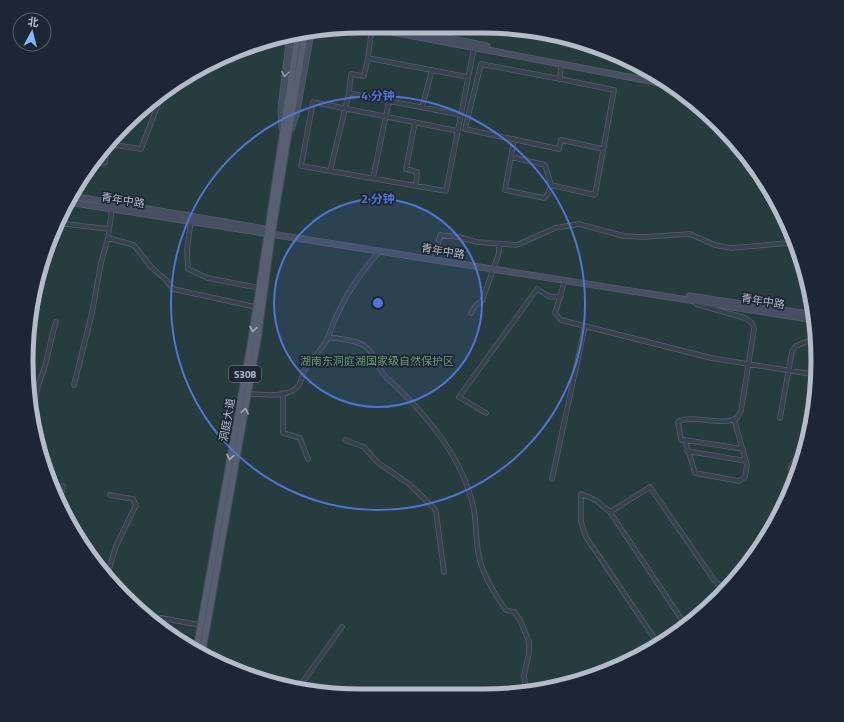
<svg xmlns="http://www.w3.org/2000/svg" width="844" height="722" font-family="'Titillium Web','Noto Sans SC',sans-serif">
	<style>
		.green { fill: #263c3f }
		.lines { fill: none; stroke-linecap: round; stroke-linejoin: round }
		.minor-casing { stroke: #565f6c; stroke-width: 5.5 }
		.secondary-casing { stroke: #565f6c; stroke-width: 7 }
		.primary-casing { stroke: #414a57; stroke-width: 8 }
		.minor { stroke: #38414e; stroke-width: 4 }
		.secondary { stroke: #465061; stroke-width: 5.5 }
		.primary { stroke: #56606e; stroke-width: 6 }
		.oneway { stroke: #8e96a5 }
		.oneway2 { stroke: #a1aab7 }
		.ring { fill: none; stroke: #5274d3; stroke-width: 2 }
		.labels { text-anchor: middle; stroke-width: 3.5; stroke-linejoin: round; paint-order: stroke }
		.shield { fill: #1d2633; stroke: #878f9c; stroke-width: 1 }
		.shield-label { font-size: 10px; font-weight: bold; fill: #b4bcc9 }
		.street-label { font-size: 11px; fill: #b4bcc9; stroke: #1d2633 }
		.park-label { font-size: 11px; fill: #6b9a76; stroke: #1d2633 }
		.rim { fill: none; stroke: #b4bcc9; stroke-width: 5 }
		.centre { fill: #5274d3; stroke: #1d2633; stroke-width: 2 }
		.ring-label { font-size: 12px; text-anchor: middle; font-weight: bold; fill: #5274d3; stroke: #1d2633; stroke-width: 3.5; stroke-linejoin: round; paint-order: stroke }
	</style>
	<rect width="100%" height="100%" fill="#242f3e"/>
	<path class="green" d="M361 26 526 29 631 61 687 95 735 140 773 194 800 253 815 317 817 383 807 447 784 509 749 565 704 613 651 651 591 678 505 695 361 696 296 690 233 671 175 639 124 598 71 529 44 469 27 383 29 317 51 233 83 175 140 109 213 61 275 37Z"/>
	<g class="lines">
		<g class="minor-casing">
			<path id="minor" d="M372 28 368 58 468 77
				M646 77 647 70
				M560 79 481 64 465 129 559 149 561 140 603 149
				M349 93 351 74 364 76 368 58
				M389 101 461 115
				M422 107 432 70
				M415 122 406 169 417 172 416 186
				M458 131 313 102 301 166 446 191 474 48
				M514 139 511 157 545 165 551 185
				M109 144 141 149 162 94
				M511 157 505 190 544 198 548 194 551 185 595 195 614 90 560 79 561 64
				M94 162 105 163 107 147
				M330 171 349 93 389 101 373 178
				M191 221 187 249 188 269 208 278 259 288
				M57 223 109 229
				M108 238 134 245 151 267 167 281 173 289 256 307
				M380 251C356 277 340 303 328 337 340 339 363 340 370 351 377 360 378 369 386 377 425 413 463 456 474 510 477 528 475 547 481 564 486 580 496 596 506 610L514 612 520 620 529 642V653L524 675 526 691
				M435 256 440 235 459 237 477 242 517 245 555 228 579 224 624 236 643 237 690 234 715 245 731 248 789 243 794 240
				M564 283 555 313 561 320 711 358 817 375
				M695 301 696 304 745 318 752 323 754 329 741 411 737 418C734 419 730 421 727 421 715 423 687 415 678 422L681 440H685L695 473 739 481 745 477 747 465 734 419
				M471 313 476 305 482 301 499 253V244
				M74 385 92 313 101 263 108 238 112 208
				M283 393V433L300 438 308 459
				M248 394C262 394 290 399 299 385 302 380 302 373 306 368 313 357 323 349 328 337
				M31 406 35 403C35 387 44 374 47 358 50 346 52 334 56 322
				M486 413 459 397 537 289 550 297 561 296
				M780 418 792 351 796 346 816 338
				M345 440 364 447 377 462 409 484 434 508 436 512 444 572
				M685 440 743 449
				M687 451 746 461
				M796 475C784 467 796 459 804 454
				M552 479 585 326
				M56 495 61 496 63 486
				M610 512 596 500 581 494V522L586 537 659 645
				M102 569 106 574
				M107 576 116 546 136 505 133 499 110 495
				M721 595 722 588 734 581
				M145 615 200 625
				M686 626 610 512 650 487 714 580 722 588
				M297 690 342 627"/>
		</g>
		<g class="secondary-casing">
			<path id="secondary" d="M361 26 671 85
				M384 26 487 46
				M282 128 281 109 290 35
				M291 129 296 115 311 33
				M71 196 272 230
				M68 202 815 320
				M689 296 815 315"/>
		</g>
		<g class="primary-casing">
			<path id="primary" d="M196 651 252 336 298 34
				M202 654 258 337 272 233 305 33"/>
		</g>
		<use href="#minor" class="minor"/>
		<use href="#secondary" class="secondary"/>
		<use href="#primary" class="primary"/>
	</g>
	<defs><path id="oneway-chevron" d="M-2-3.5L2.5 0L-2 3.5" fill="none" stroke-width="1.6" stroke-linecap="round" stroke-linejoin="round"/></defs>
	<use class="oneway" href="#oneway-chevron" transform="translate(285 74) rotate(97)"/>
	<g class="oneway2">
		<use href="#oneway-chevron" transform="translate(253 329) rotate(99)"/>
		<use href="#oneway-chevron" transform="translate(245 411) rotate(-80)"/>
		<use href="#oneway-chevron" transform="translate(230 457) rotate(100)"/>
	</g>
	<circle cx="378" cy="303" r="104" fill="#5274d3" fill-opacity=".12"/>
	<g class="ring">
		<circle cx="378" cy="303" r="104"/>
		<circle cx="378" cy="303" r="207"/>
	</g>
	<g class="labels">
		<rect class="shield" x="229" y="366" width="32" height="16" rx="3"/>
		<g class="shield-label">
			<text x="245" y="378">S308</text>
		</g>
		<g class="street-label">
			<text transform="translate(123 200) rotate(9)" y="4">青年中路</text>
			<text transform="translate(443 251) rotate(9)" y="4">青年中路</text>
			<text transform="translate(763 301) rotate(9)" y="4">青年中路</text>
			<text transform="translate(227 420) rotate(-80)" y="4">洞庭大道</text>
		</g>
		<g class="park-label">
			<text x="377" y="365">湖南东洞庭湖国家级自然保护区</text>
		</g>
	</g>
	<path d="M0 0H844V722H0ZM361 33H483A328 328 0 0 1 811 361V361A328 328 0 0 1 483 689H361A328 328 0 0 1 33 361V361A328 328 0 0 1 361 33Z" fill="#1d2633" fill-rule="evenodd"/>
	<path class="rim" d="M361 33H483A328 328 0 0 1 811 361V361A328 328 0 0 1 483 689H361A328 328 0 0 1 33 361V361A328 328 0 0 1 361 33Z"/>
	<circle cx="378" cy="303" r="6" class="centre"/>
	<g class="ring-label">
		<text x="378" y="100">4 分钟</text>
		<text x="378" y="203">2 分钟</text>
	</g>
	<g transform="translate(32 32) rotate(7)"><circle r="19" fill="#1d2633" stroke="#59626f"/>
	<path d="M0-3L7 15L0 10L-7 15Z" fill="#8ab4f8"/>
	<text y="-6" font-size="11" font-weight="bold" text-anchor="middle" fill="#b4bcc9">北</text>
	</g>
</svg>
